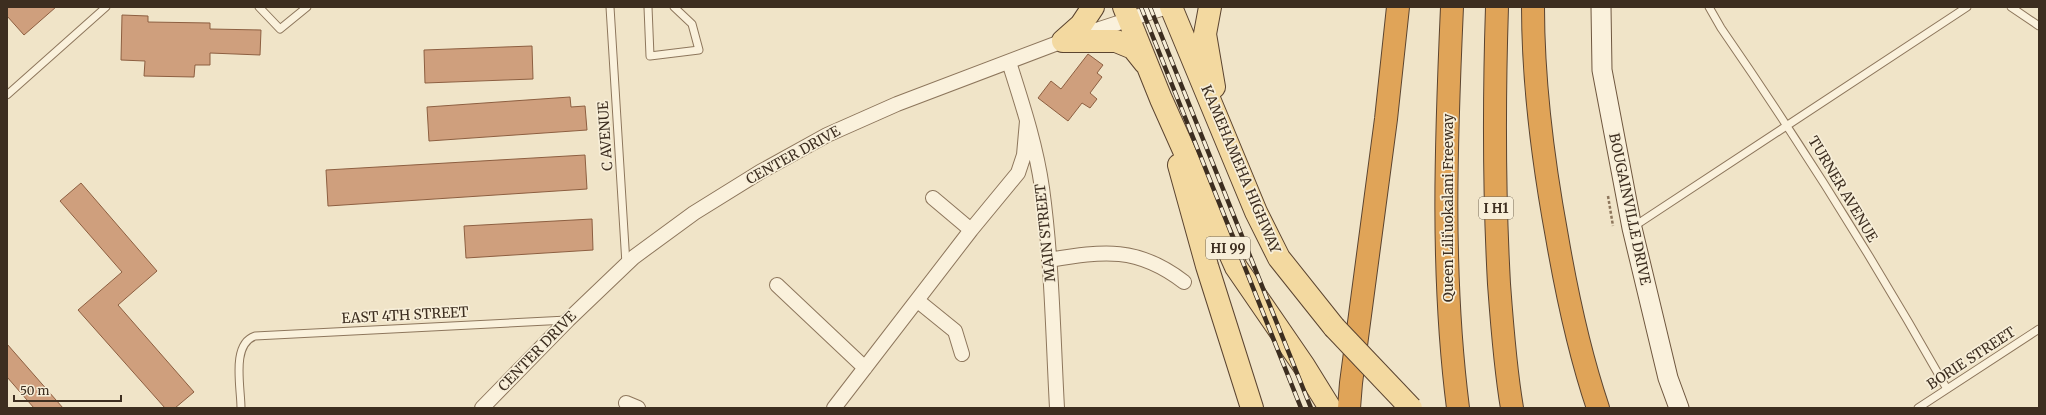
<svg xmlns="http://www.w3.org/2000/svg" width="2046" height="415" font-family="Merriweather,serif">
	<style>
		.building { fill: #cf9f7d; stroke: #8d5f41 }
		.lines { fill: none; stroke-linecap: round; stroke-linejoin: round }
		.lane-casing { stroke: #8d765c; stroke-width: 9 }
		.street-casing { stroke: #8d765c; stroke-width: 16 }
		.secondary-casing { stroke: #6f573f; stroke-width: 21 }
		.primary-casing { stroke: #5b4430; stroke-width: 24 }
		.highway-casing { stroke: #5b4430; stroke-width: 24 }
		.path { stroke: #8d765c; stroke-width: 2.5; stroke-dasharray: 3 2; stroke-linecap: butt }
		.lane { stroke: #faf1dc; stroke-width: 7 }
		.street { stroke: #faf1dc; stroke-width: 14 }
		.secondary { stroke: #faf1dc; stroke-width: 19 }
		.primary { stroke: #f3d9a0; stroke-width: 22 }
		.highway { stroke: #e0a458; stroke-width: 22 }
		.rail-casing { stroke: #3d2e20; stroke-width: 4.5 }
		.rail { stroke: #f7eed8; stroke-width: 3; stroke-dasharray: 9; stroke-linecap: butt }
		.primary-bridge-casing { stroke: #5b4430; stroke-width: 24; stroke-linecap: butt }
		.primary-bridge { stroke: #f3d9a0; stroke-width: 22 }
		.labels { text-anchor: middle; stroke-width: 3.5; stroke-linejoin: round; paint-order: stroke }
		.shield { fill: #f7eed8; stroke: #756857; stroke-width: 1 }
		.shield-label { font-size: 13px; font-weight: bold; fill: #3d2e20 }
		.street-label { font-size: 14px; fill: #3d2e20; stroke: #f7eed8 }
	</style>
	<rect width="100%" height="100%" fill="#f0e4c8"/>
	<path class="building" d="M7 7H56L24 35 7 16Z
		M122 15 148 16V22L210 23V29L261 30 260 55 210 53V65H195L194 77 144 76 145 61 121 60Z
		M532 46 533 79 425 83 424 50Z
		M1088 54 1103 65 1097 73 1102 77 1090 93 1097 99 1090 108 1082 103 1068 121 1038 98 1051 81 1061 89Z
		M570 97 571 107 585 106 587 130 429 141 427 107Z
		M585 155 587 189 328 206 326 170Z
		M81 183 157 271 118 305 194 392 175 408H165L78 310 122 272 60 201Z
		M592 219 593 250 466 258 464 226Z
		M7 344 63 408H34L7 377Z"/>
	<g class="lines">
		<g class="lane-casing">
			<path id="lane" d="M259 7 280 29 307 7
				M610 7 626 264
				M648 7 650 56 699 50 692 24 674 7
				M1709 7 1721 28C1802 145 1877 265 1947 389
				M2011 7 2039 26
				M7 95 106 7
				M1633 227 1967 7
				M241 408C241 387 231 344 255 336L567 320
				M1918 408 2039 329"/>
		</g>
		<g class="street-casing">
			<path id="street" d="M1009 62C1022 103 1036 145 1042 188 1052 261 1053 335 1057 408
				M933 198 971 230
				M1049 260C1104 251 1137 246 1184 282
				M777 285 865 368
				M918 301 955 331 962 354
				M626 403 638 408
				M482 408 568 320 634 257 694 213 760 172 827 135 897 104 1063 41 1167 7
				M834 408 971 230 1018 173 1024 155 1027 121"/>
		</g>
		<g class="secondary-casing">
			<path id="secondary" d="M1601 7 1602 70 1632 228 1668 378 1679 408"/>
		</g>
		<g class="primary-casing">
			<path id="primary" d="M1124 7 1161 99 1236 267 1304 366 1330 408
				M1171 7 1256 212 1279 258 1334 327
				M1210 7 1205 34 1214 87
				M1063 41H1116L1133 48 1145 63
				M1063 41 1081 25 1093 7
				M1179 165 1207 266 1252 408"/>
		</g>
		<g class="highway-casing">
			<path id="highway" d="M1452 7C1446 141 1441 275 1458 408
				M1497 7C1494 99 1494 192 1499 284 1502 325 1505 367 1512 408
				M1533 7C1533 84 1543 161 1557 237 1567 295 1579 352 1598 408
				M1349 408 1351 383 1386 119 1398 7"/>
		</g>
		<path class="path" d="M1608 196 1613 226"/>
		<use href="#lane" class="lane"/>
		<use href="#street" class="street"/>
		<use href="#secondary" class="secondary"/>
		<use href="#primary" class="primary"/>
		<use href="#highway" class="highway"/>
		<g class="rail-casing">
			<path id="rail" d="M1141 7 1301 408
				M1150 7 1311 408"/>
		</g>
		<use href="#rail" class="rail"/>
		<g class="primary-bridge-casing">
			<path id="primary-bridge" d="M1334 327 1411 408"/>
		</g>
		<use href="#primary-bridge" class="primary-bridge"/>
	</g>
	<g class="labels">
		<g class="shield">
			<rect x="1479" y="197" width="34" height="22" rx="3"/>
			<rect x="1206" y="237" width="44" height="22" rx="3"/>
		</g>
		<g class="shield-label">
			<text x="1496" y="213">I H1</text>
			<text x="1228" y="253">HI 99</text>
		</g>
		<g class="street-label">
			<text transform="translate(605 136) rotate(-94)" y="5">C AVENUE</text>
			<text transform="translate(793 155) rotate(-29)" y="5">CENTER DRIVE</text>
			<text transform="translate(1241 169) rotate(67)" y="5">KAMEHAMEHA HIGHWAY</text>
			<text transform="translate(1843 189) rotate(59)" y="5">TURNER AVENUE</text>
			<text transform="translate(1448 208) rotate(-90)" y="5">Queen Liliʻuokalani Freeway</text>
			<text transform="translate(1630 209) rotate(78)" y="5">BOUGAINVILLE DRIVE</text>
			<text transform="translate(1045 233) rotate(-96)" y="5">MAIN STREET</text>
			<text transform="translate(405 315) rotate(-3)" y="5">EAST 4TH STREET</text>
			<text transform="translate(537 351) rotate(-46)" y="5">CENTER DRIVE</text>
			<text transform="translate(1971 358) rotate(-33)" y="5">BORIE STREET</text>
		</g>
	</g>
	<rect width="2046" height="415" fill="none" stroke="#3d2e20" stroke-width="16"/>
	<path d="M14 395v6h107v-6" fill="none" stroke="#3d2e20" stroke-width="2"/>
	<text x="20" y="395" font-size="12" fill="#3d2e20" stroke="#f7eed8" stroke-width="3" paint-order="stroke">50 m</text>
</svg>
